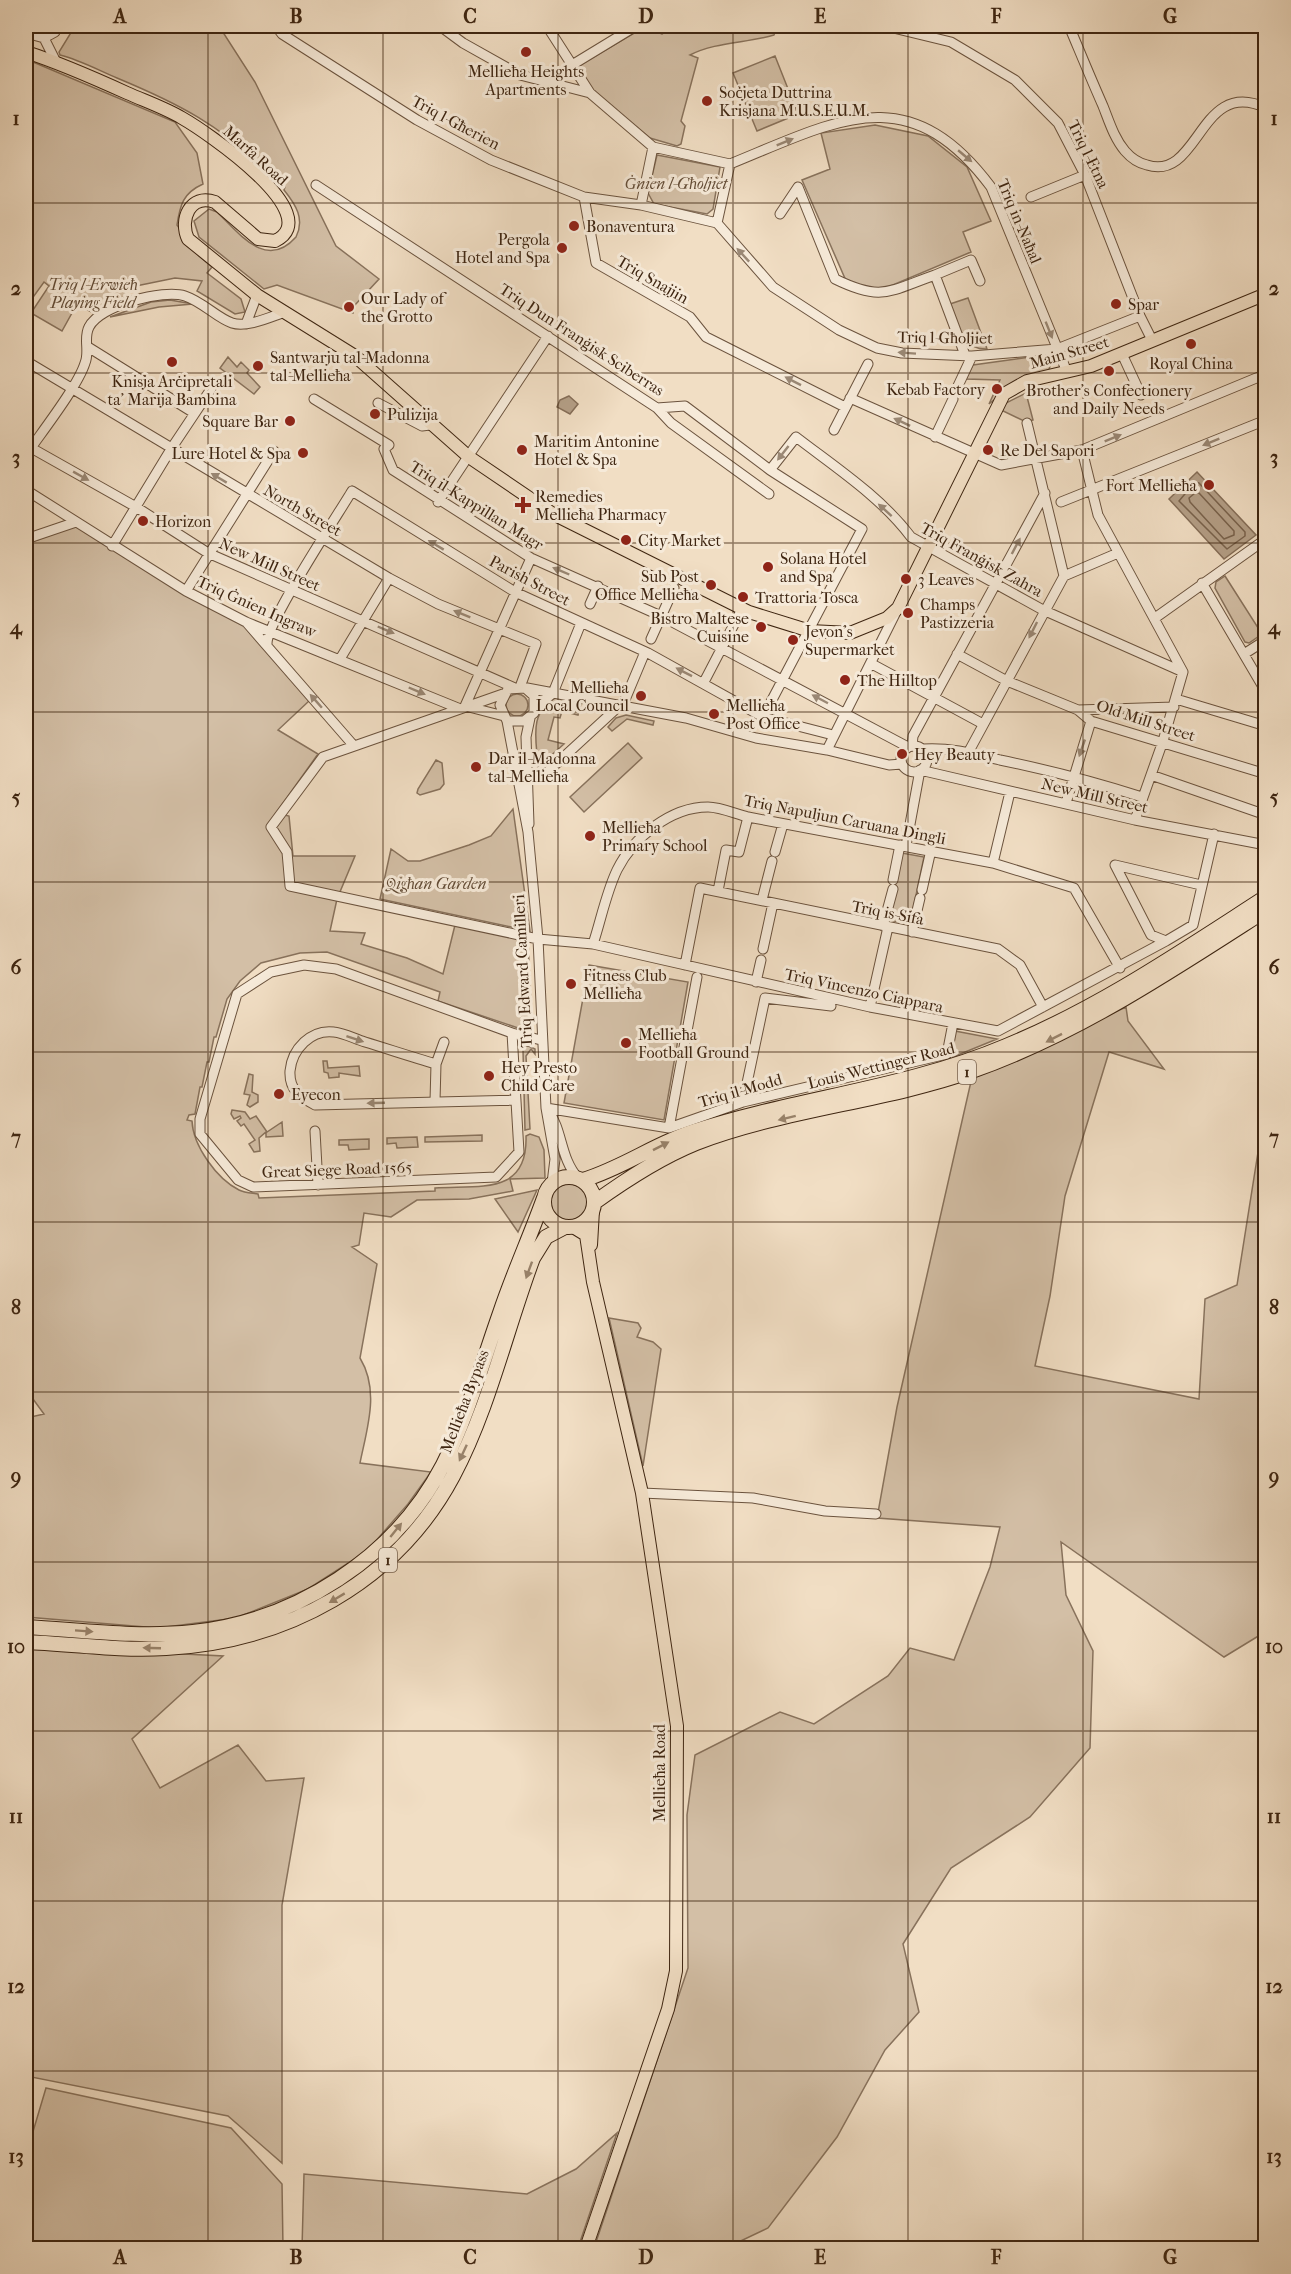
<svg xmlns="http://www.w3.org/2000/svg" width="1291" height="2274" font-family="'IM FELL French Canon',serif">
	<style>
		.green { fill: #d3bfa6; stroke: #88725c; stroke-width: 1.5 }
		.water { fill: #b49f87; stroke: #856e58; stroke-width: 1.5 }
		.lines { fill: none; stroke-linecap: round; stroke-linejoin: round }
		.shore { stroke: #79624c; stroke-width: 1.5 }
		.minor-casing { stroke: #6b533e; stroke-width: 11 }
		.major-casing { stroke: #3e2511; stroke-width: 14 }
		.highway-casing { stroke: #3e2511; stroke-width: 16 }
		.minor { stroke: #f6ead9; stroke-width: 9 }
		.major { stroke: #f1dec4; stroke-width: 12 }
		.highway { stroke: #f1dec4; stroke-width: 14 }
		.oneway { fill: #9a8875 }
		.oneway2 { fill: #98826a }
		.grid { fill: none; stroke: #3e2511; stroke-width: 1.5; stroke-opacity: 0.55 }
		.poi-dot { fill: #8f2418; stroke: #f6ead9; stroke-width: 2 }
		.labels { text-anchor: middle; stroke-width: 6; stroke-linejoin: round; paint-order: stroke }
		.shield { fill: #f6ead9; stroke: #75604d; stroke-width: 1.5 }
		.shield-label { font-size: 15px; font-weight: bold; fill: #3e2511 }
		.poi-label { font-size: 16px; fill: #3e2511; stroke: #f6ead9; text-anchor: start }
		.street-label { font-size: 16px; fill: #3e2511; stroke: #f6ead9 }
		.park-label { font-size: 16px; font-style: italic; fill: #634c36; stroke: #f6ead9 }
		.neatline { fill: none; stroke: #3e2511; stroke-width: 2 }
		.grid-label { font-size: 20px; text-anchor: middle; font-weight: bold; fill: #3e2511 }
	</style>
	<rect width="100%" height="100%" fill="#f1dec4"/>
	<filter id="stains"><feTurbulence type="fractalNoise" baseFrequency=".00333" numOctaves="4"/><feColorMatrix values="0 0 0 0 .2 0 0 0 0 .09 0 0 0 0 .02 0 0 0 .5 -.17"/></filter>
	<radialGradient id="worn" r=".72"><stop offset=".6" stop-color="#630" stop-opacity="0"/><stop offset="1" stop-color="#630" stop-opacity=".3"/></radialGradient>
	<path class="green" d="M75 26H219L255 82 336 246 379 279 354 306 353 313 277 285 264 289 199 237 194 221 209 209 217 212C239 233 266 271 296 237 305 219 296 205 284 190L285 187 271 172 269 174C223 126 177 103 117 78 98 70 80 60 60 55L59 52Z
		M646 26 662 34 672 26H772L776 30 774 35C747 43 715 42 690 55L698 58 681 121 685 126 681 144 677 146 650 138 594 92 580 70V65Z
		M775 56 798 114 757 131 733 73Z
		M26 59 175 122 197 153 203 184C183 193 180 205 177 225L199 256 212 267 207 273 241 299 245 312 235 314 197 291 202 281 175 278 136 286 120 284 118 289 125 291 126 296 93 313 77 304 62 331 31 313 49 286 44 282 26 307Z
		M875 125 928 136 967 167 991 221 963 232 971 252 881 290 847 283 802 180 830 169 821 133Z
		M657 155 720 167 713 209 707 214 654 204 648 193Z
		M968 298 987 349C961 350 959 325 950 304Z
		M170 300 193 304 159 307 110 317 151 302Z
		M1045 355 1052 361 1048 372 1022 377 989 404 1000 380 966 379 973 365Z
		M228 357 237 367 241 362 249 370 247 373 260 387 254 394 220 368Z
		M1026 393 1033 420 1026 422 1001 410 1006 403Z
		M75 526 244 625 309 701 278 730 318 754 276 813 289 816 293 856H355L337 899 330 931 365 933 361 944 407 958 443 974 455 925 528 941 532 1030 530 1032 438 1001 440 992 327 952 300 953 261 963 240 981 227 999 216 1037H214L209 1062H207L202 1087H200L195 1114 189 1115 187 1120 192 1121C193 1146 217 1179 239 1190 245 1193 252 1193 258 1194L259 1198 435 1191V1188C479 1185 528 1196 526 1136L530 1134 539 1137 544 1150 545 1178 510 1179 513 1191 469 1199 417 1200 391 1217 364 1213 359 1245 352 1247 377 1264 360 1358C380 1391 367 1428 360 1463L431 1472 408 1504 367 1551 308 1589 236 1618 158 1628 26 1617V1418L44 1414 33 1399 26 1398V544Z
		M1225 576 1262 634 1249 643 1245 642 1215 588 1216 582Z
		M506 705a11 11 0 1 1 22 0a11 11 0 1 1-22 0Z
		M557 697 581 704 578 715 562 711 560 718 554 717 548 740 564 744 538 767C537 742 527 712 557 697Z
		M626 715 654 721 653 725 627 719 612 731 608 727 616 718Z
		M628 743 642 758 584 812 570 797Z
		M436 760 442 763 444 784 440 789 420 795 417 793 418 789Z
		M513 809 530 931 380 899 391 849 408 861H420L469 845 491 836Z
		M902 853 924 857 910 924 888 920Z
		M589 965 688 982 664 1120 564 1103Z
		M1126 1007 1128 1021 1164 1069 1109 1052 1065 1196 1050 1296 1035 1366 1199 1399 1205 1299 1237 1285 1265 1108V1632L1224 1657 1061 1542 1066 1595 1093 1651 1090 1748 1030 1817 951 1868 903 1944 919 2012 885 2050 837 2137 768 2228 726 2248H594L688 1968 687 1815 695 1755 780 1712 814 1724 888 1676 910 1648 954 1660 990 1567 1000 1527 877 1518 897 1407 972 1077Z
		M955 1031 997 1039 953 1057 950 1050Z
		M526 1045 535 1049V1054L531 1049 526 1056 530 1129 525 1130 523 1050Z
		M323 1061H327L328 1068 359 1066 360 1076 339 1073V1077L329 1078 328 1073 324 1072Z
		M249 1074 253 1075 252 1092 258 1095V1102L250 1107 247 1105 250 1095 244 1094Z
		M232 1110 245 1112 250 1119 256 1116 267 1132 282 1122 283 1136 266 1137V1132L259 1138 260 1151 254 1152 249 1144 255 1140 244 1124 241 1126 237 1121 241 1118 240 1116 234 1119 231 1114Z
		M482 1135V1141L425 1142V1137Z
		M417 1137 418 1147 397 1148 396 1143 387 1144V1138Z
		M369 1139V1149L349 1150 348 1145H339V1140Z
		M550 1203a19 19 0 1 1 38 0a19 19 0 1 1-38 0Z
		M537 1190 518 1232 495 1199Z
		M609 1318 638 1323 641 1328 637 1337 653 1342 661 1349 643 1466Z
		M26 1646 223 1656 132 1739 160 1788 238 1745 266 1781 304 1778 282 1905V2163L228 2116 26 2076Z
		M46 2088 231 2128 282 2184 283 2248H26V2155Z
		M617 2133 578 2248H302L304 2174 527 2194 576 2169Z"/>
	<path class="water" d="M569 396 578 404 570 414 557 407 560 400Z
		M1197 472 1256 535 1224 559 1169 499Z"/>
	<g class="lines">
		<path class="shore" d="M1195 482 1199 483 1245 532V536L1227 549 1179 501Z
			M1195 493H1199L1234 531V535L1224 539 1190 502 1189 498Z"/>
		<g class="minor-casing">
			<path id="minor" d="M276 26 282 34 417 120 491 160 584 197 641 205 717 223
				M440 26 463 43 520 75 590 93 653 147 730 164
				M547 26 590 93
				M862 26H885L951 42 1015 80 1058 123 1085 175 1140 316 1152 340
				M1069 26C1080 52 1091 79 1103 106 1109 121 1114 138 1125 151 1131 158 1138 163 1147 165 1200 182 1199 76 1266 108
				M26 33 44 38
				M56 62 44 38 55 32 58 26
				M572 65 636 26
				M730 164C836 121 908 76 991 187L1067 372
				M316 185 657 408 685 406 770 470 862 529 763 717
				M584 197 596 263 690 317 706 337 845 407
				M1031 197 1085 175
				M641 205 653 147
				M780 214 798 187 835 279C882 302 889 291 935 275L965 355
				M717 223 773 287 839 330 877 348 902 353 972 356 1057 349 1140 316
				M717 223 730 164
				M935 275 971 260 980 281
				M246 324 257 295
				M88 347 194 413
				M1122 354 1141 395
				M26 361 389 578 438 604 536 644 520 687
				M957 388 972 356
				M850 398 1001 465 1082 450 1266 374
				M314 399 389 445 384 449 393 470 531 558 661 616 908 747
				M378 403 422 426 430 425
				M657 408 671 423 769 494
				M1027 423 1064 576
				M834 430 868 364
				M935 437 953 399
				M26 445 136 507 208 553 515 688
				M1082 450 1098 515 1183 672 1163 741 1135 820
				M26 455C41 433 78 386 85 363 90 351 83 338 89 327 100 305 163 289 185 296 203 302 217 318 232 323 247 328 270 317 285 312
				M770 470 796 437C835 467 881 497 911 537L1043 610 1183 672
				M26 490 186 591 246 622 458 708
				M352 491 515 592 648 653 763 717 833 735
				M438 502 548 336
				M1061 502 1266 420
				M26 539 76 522
				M112 546 171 449 211 389
				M1202 583 1266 692
				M186 591 274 451
				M590 604 598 586
				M1155 618 1266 539
				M247 623 354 746
				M651 639 674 588
				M267 644C266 623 337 516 352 491
				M957 654 1007 681 1078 710 1091 721 1266 774
				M1244 654 1266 640
				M340 659 389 578
				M872 664 983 724
				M704 682 742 609
				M527 688 686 718 756 738 827 750 889 765 902 764
				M503 694 323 757 271 827 287 852 290 886 538 939 593 944 870 1007 998 1031 1166 941
				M1176 699 1266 726
				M465 706 531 558
				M465 706 504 716
				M536 707 553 693 581 623
				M622 707 645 652
				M1078 710 1174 707
				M507 721H524L534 713V696L525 688 508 689 500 705 507 721 528 832 538 939 546 1108 555 1159 552 1183
				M912 746 913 736 1045 493
				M901 759a13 13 0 1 1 26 0a13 13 0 1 1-26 0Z
				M923 749C949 747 975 754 1000 760 1049 770 1095 782 1142 797
				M827 750 897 610
				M968 753 1064 576 1118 553
				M1151 775 1266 815
				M543 776 618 707
				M1066 803 1091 721
				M529 824 526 737 530 718
				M906 846 920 770 1135 820 1266 845
				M775 852 783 824
				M993 863 1010 792
				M893 880 900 845
				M1201 885 1115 865 1151 935 1166 941 1193 925 1214 834
				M922 890 931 850
				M718 891 726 850 739 852 748 817
				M762 900 772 861
				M883 926 893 889
				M912 932 920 898
				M593 944C601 920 606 893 617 870 633 838 670 807 708 807 720 807 736 814 748 817L993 863 1074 888 1120 968
				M763 949 773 903
				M304 965 336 969 512 1033 519 1152 496 1177 253 1187 238 1180 200 1134V1119L237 994 271 972Z
				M685 965 700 888 998 949 1020 965 1043 1007
				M756 982 761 960
				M870 1007 888 927
				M512 1033 541 1040
				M436 1064 444 1042
				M435 1101 436 1064C412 1057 388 1049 365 1042 355 1039 344 1033 334 1032 311 1029 292 1049 290 1071 289 1090 300 1097 315 1105L516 1100
				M743 1102 765 998 831 1006
				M546 1108 669 1128 743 1102 947 1054 953 1023
				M548 1110C563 1131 560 1158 578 1178
				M669 1128 697 977
				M315 1131 318 1185
				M642 1493 753 1498 825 1511 876 1514"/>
		</g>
		<g class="major-casing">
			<path id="major" d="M26 52C60 63 94 78 127 93 145 101 165 108 182 118 205 131 329 215 275 241L258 239 215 202C190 193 179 220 188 239L257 295 355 356 469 457 553 514 749 612 810 631 850 633 887 618 898 608 1004 394 1027 381 1091 366 1266 294
				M573 1227 586 1235 593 1282 642 1493 677 1726 676 1971 668 2009 586 2248
				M591 1245 593 1210"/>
		</g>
		<g class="highway-casing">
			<path id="highway" d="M544 1202a25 25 0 1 1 50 0a25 25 0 1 1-50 0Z
				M583 1180C623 1168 656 1143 695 1131 797 1098 907 1088 1006 1046 1099 1008 1182 951 1266 897
				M595 1202C627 1179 659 1158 696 1143 785 1109 883 1102 972 1071 1079 1033 1171 971 1266 910
				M26 1627C81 1630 137 1638 193 1632 295 1621 395 1558 443 1465 467 1417 482 1364 500 1313 513 1274 530 1237 544 1198
				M26 1642C72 1644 120 1651 166 1648 285 1642 396 1583 453 1476 489 1408 506 1330 533 1258L546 1237 565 1227"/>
		</g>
		<use href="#minor" class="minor"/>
		<use href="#major" class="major"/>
		<use href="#highway" class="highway"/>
	</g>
	<defs><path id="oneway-solid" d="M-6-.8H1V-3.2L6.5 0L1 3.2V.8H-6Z" transform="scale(1.5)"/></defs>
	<g class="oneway">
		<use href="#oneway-solid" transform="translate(785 142) rotate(-22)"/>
		<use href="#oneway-solid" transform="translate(965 156) rotate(40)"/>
		<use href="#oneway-solid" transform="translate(743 255) rotate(-133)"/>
		<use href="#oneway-solid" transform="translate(1049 330) rotate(68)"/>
		<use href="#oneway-solid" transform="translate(907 353) rotate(-176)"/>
		<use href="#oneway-solid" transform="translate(793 381) rotate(-153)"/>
		<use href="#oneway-solid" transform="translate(902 422) rotate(-155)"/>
		<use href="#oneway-solid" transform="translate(1113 438) rotate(-22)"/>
		<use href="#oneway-solid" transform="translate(1211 442) rotate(158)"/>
		<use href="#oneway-solid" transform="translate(783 453) rotate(128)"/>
		<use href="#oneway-solid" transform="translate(81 476) rotate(29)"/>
		<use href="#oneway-solid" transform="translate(219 478) rotate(-149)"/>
		<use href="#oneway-solid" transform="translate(885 510) rotate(-138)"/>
		<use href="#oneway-solid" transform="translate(436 545) rotate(-149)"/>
		<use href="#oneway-solid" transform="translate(1016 546) rotate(-62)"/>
		<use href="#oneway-solid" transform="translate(561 571) rotate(-157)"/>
		<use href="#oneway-solid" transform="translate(462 614) rotate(-158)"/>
		<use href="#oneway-solid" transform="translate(386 630) rotate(23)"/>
		<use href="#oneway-solid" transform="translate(1033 630) rotate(117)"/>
		<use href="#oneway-solid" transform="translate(684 672) rotate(-153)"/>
		<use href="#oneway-solid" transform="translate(417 691) rotate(23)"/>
		<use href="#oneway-solid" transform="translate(820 699) rotate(-152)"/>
		<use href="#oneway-solid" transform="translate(316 701) rotate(-131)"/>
		<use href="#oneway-solid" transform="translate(1082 748) rotate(109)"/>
		<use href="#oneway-solid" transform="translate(355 1039) rotate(18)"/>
		<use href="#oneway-solid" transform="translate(376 1103) rotate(178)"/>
	</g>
	<g class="oneway2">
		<use href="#oneway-solid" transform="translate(1054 1038) rotate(153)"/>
		<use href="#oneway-solid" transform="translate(787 1118) rotate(166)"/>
		<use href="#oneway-solid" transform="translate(661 1146) rotate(-27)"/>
		<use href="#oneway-solid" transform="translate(529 1270) rotate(110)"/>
		<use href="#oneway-solid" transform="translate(463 1453) rotate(115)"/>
		<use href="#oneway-solid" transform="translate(396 1530) rotate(-51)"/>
		<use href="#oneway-solid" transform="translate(337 1598) rotate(149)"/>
		<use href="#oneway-solid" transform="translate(84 1631) rotate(4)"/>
		<use href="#oneway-solid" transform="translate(152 1648) rotate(-178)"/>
	</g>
	<path class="grid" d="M208 26V2248M383 26V2248M558 26V2248M733 26V2248M908 26V2248M1083 26V2248M26 203H1266M26 373H1266M26 543H1266M26 712H1266M26 882H1266M26 1052H1266M26 1222H1266M26 1392H1266M26 1562H1266M26 1731H1266M26 1901H1266M26 2071H1266"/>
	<g class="poi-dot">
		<circle cx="526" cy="52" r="6"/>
		<circle cx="707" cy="101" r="6"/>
		<circle cx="574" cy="226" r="6"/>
		<circle cx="562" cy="248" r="6"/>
		<circle cx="1116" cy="304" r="6"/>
		<circle cx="349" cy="307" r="6"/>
		<circle cx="1191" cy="344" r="6"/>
		<circle cx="172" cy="362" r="6"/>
		<circle cx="258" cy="366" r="6"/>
		<circle cx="1109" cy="371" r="6"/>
		<circle cx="997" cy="389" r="6"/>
		<circle cx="375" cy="414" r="6"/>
		<circle cx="290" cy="421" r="6"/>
		<circle cx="522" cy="450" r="6"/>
		<circle cx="988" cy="450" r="6"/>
		<circle cx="303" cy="453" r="6"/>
		<circle cx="1209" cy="485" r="6"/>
		<path d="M520 496h6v6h6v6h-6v6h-6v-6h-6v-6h6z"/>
		<circle cx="143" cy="521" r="6"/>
		<circle cx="626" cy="540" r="6"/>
		<circle cx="768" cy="567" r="6"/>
		<circle cx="906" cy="579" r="6"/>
		<circle cx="711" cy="585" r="6"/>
		<circle cx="743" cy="597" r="6"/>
		<circle cx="908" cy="613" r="6"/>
		<circle cx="761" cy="627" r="6"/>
		<circle cx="793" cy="640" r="6"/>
		<circle cx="845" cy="680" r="6"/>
		<circle cx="641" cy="696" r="6"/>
		<circle cx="714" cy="714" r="6"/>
		<circle cx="902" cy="754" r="6"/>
		<circle cx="476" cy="767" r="6"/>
		<circle cx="590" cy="836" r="6"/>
		<circle cx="571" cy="984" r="6"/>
		<circle cx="626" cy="1043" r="6"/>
		<circle cx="489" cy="1076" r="6"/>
		<circle cx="279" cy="1094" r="6"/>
	</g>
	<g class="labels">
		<g class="shield">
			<rect x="958" y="1060" width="18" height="24" rx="4.5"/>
			<rect x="379" y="1548" width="18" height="24" rx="4.5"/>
		</g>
		<g class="shield-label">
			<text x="967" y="1077">1</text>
			<text x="388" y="1565">1</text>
		</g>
		<g class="poi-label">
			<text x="526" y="77" text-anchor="middle">Mellieħa Heights<tspan x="526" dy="18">Apartments</tspan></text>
			<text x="719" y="98">Soċjeta Duttrina<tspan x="719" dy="18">Krisjana M.U.S.E.U.M.</tspan></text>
			<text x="586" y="232">Bonaventura</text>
			<text x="550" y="245" text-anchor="end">Pergola<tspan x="550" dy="18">Hotel and Spa</tspan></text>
			<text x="361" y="304">Our Lady of<tspan x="361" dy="18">the Grotto</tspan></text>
			<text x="1128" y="310">Spar</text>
			<text x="270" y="363">Santwarju tal-Madonna<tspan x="270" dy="18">tal-Mellieħa</tspan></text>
			<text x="1191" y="369" text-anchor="middle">Royal China</text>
			<text x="172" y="387" text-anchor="middle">Knisja Arċipretali<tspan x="172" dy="18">ta’ Marija Bambina</tspan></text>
			<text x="985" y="395" text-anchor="end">Kebab Factory</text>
			<text x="1109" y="396" text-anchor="middle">Brother's Confectionery<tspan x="1109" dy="18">and Daily Needs</tspan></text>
			<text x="387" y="420">Pulizija</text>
			<text x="278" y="427" text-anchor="end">Square Bar</text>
			<text x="534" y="447">Maritim Antonine<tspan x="534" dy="18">Hotel &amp; Spa</tspan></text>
			<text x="1000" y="456">Re Del Sapori</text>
			<text x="291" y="459" text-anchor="end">Lure Hotel &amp; Spa</text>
			<text x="1197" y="491" text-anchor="end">Fort Mellieħa</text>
			<text x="535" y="502">Remedies<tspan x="535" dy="18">Mellieħa Pharmacy</tspan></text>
			<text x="155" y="527">Horizon</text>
			<text x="638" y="546">City Market</text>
			<text x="780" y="564">Solana Hotel<tspan x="780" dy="18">and Spa</tspan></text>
			<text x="699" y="582" text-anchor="end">Sub Post<tspan x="699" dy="18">Office Mellieħa</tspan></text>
			<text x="918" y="585">3 Leaves</text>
			<text x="755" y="603">Trattoria Tosca</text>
			<text x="920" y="610">Champs<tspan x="920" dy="18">Pastizzeria</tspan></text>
			<text x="749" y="624" text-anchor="end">Bistro Maltese<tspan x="749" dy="18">Cuisine</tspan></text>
			<text x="805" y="637">Jevon's<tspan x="805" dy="18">Supermarket</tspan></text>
			<text x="857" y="686">The Hilltop</text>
			<text x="629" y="693" text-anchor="end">Mellieħa<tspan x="629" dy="18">Local Council</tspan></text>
			<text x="726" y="711">Mellieħa<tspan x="726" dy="18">Post Office</tspan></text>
			<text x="914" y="760">Hey Beauty</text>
			<text x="488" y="764">Dar il-Madonna<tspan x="488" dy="18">tal-Mellieħa</tspan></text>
			<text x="602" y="833">Mellieħa<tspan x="602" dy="18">Primary School</tspan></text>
			<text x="583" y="981">Fitness Club<tspan x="583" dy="18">Mellieħa</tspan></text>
			<text x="638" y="1040">Mellieħa<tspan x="638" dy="18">Football Ground</tspan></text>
			<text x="501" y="1073">Hey Presto<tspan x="501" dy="18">Child Care</tspan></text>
			<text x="291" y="1100">Eyecon</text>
		</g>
		<g class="street-label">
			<text transform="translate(456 122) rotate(28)" y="6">Triq l-Għerien</text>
			<text transform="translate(1089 154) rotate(64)" y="6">Triq l-Etna</text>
			<text transform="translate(256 155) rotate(42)" y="6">Marfa Road</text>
			<text transform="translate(1020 221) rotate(67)" y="6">Triq in-Naħal</text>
			<text transform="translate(653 279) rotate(30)" y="6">Triq Snajjin</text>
			<text transform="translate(945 337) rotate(1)" y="6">Triq l-Għoljiet</text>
			<text transform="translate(582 339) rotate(33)" y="6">Triq Dun Franġisk Sciberras</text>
			<text transform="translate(1069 352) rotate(-16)" y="6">Main Street</text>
			<text transform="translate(477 505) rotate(32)" y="6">Triq il-Kappillan Magr</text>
			<text transform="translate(303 510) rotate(30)" y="6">North Street</text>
			<text transform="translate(982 559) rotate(29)" y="6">Triq Franġisk Zahra</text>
			<text transform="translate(270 564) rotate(24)" y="6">New Mill Street</text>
			<text transform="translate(530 580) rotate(28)" y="6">Parish Street</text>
			<text transform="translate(257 606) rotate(24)" y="6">Triq Ġnien Ingraw</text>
			<text transform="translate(1146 720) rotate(18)" y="6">Old Mill Street</text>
			<text transform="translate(1095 795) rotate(13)" y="6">New Mill Street</text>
			<text transform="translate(845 819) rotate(11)" y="6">Triq Napuljun Caruana Dingli</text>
			<text transform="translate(888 912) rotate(11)" y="6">Triq is-Sifa</text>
			<text transform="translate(522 971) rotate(-93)" y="6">Triq Edward Camilleri</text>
			<text transform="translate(864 990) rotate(12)" y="6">Triq Vincenzo Ciappara</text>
			<text transform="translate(881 1065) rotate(-14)" y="6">Louis Wettinger Road</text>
			<text transform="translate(740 1090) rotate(-16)" y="6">Triq il-Modd</text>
			<text transform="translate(337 1169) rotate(-2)" y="6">Great Siege Road 1565</text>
			<text transform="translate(464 1401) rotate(-69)" y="6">Mellieħa Bypass</text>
			<text transform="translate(659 1773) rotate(-90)" y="6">Mellieħa Road</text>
		</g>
		<g class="park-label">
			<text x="676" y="189">Ġnien l-Għoljiet</text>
			<text x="93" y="290">Triq l-Erwieħ<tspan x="93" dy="18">Playing Field</tspan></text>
			<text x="436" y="889">Qigħan Garden</text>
		</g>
	</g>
	<rect width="1291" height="2274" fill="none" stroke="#f1dec4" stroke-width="66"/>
	<rect x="33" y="33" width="1225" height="2208" class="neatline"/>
	<g class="grid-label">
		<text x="120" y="23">A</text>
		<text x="296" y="23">B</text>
		<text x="470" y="23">C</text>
		<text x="646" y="23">D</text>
		<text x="820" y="23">E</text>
		<text x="996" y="23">F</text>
		<text x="1170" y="23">G</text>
		<text x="16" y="125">1</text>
		<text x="1274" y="125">1</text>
		<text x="16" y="295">2</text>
		<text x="1274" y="295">2</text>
		<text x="16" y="464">3</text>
		<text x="1274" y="464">3</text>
		<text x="16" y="634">4</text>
		<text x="1274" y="634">4</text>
		<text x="16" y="804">5</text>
		<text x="1274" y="804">5</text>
		<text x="16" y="974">6</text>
		<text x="1274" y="974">6</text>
		<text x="16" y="1144">7</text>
		<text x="1274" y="1144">7</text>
		<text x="16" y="1314">8</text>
		<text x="1274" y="1314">8</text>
		<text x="16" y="1484">9</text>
		<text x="1274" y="1484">9</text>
		<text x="16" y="1653">10</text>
		<text x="1274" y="1653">10</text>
		<text x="16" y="1823">11</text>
		<text x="1274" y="1823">11</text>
		<text x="16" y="1993">12</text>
		<text x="1274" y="1993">12</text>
		<text x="16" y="2163">13</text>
		<text x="1274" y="2163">13</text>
		<text x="120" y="2264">A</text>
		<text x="296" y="2264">B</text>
		<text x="470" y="2264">C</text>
		<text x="646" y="2264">D</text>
		<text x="820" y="2264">E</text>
		<text x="996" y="2264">F</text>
		<text x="1170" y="2264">G</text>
	</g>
	<rect width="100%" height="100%" filter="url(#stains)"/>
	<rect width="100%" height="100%" fill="url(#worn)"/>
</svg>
